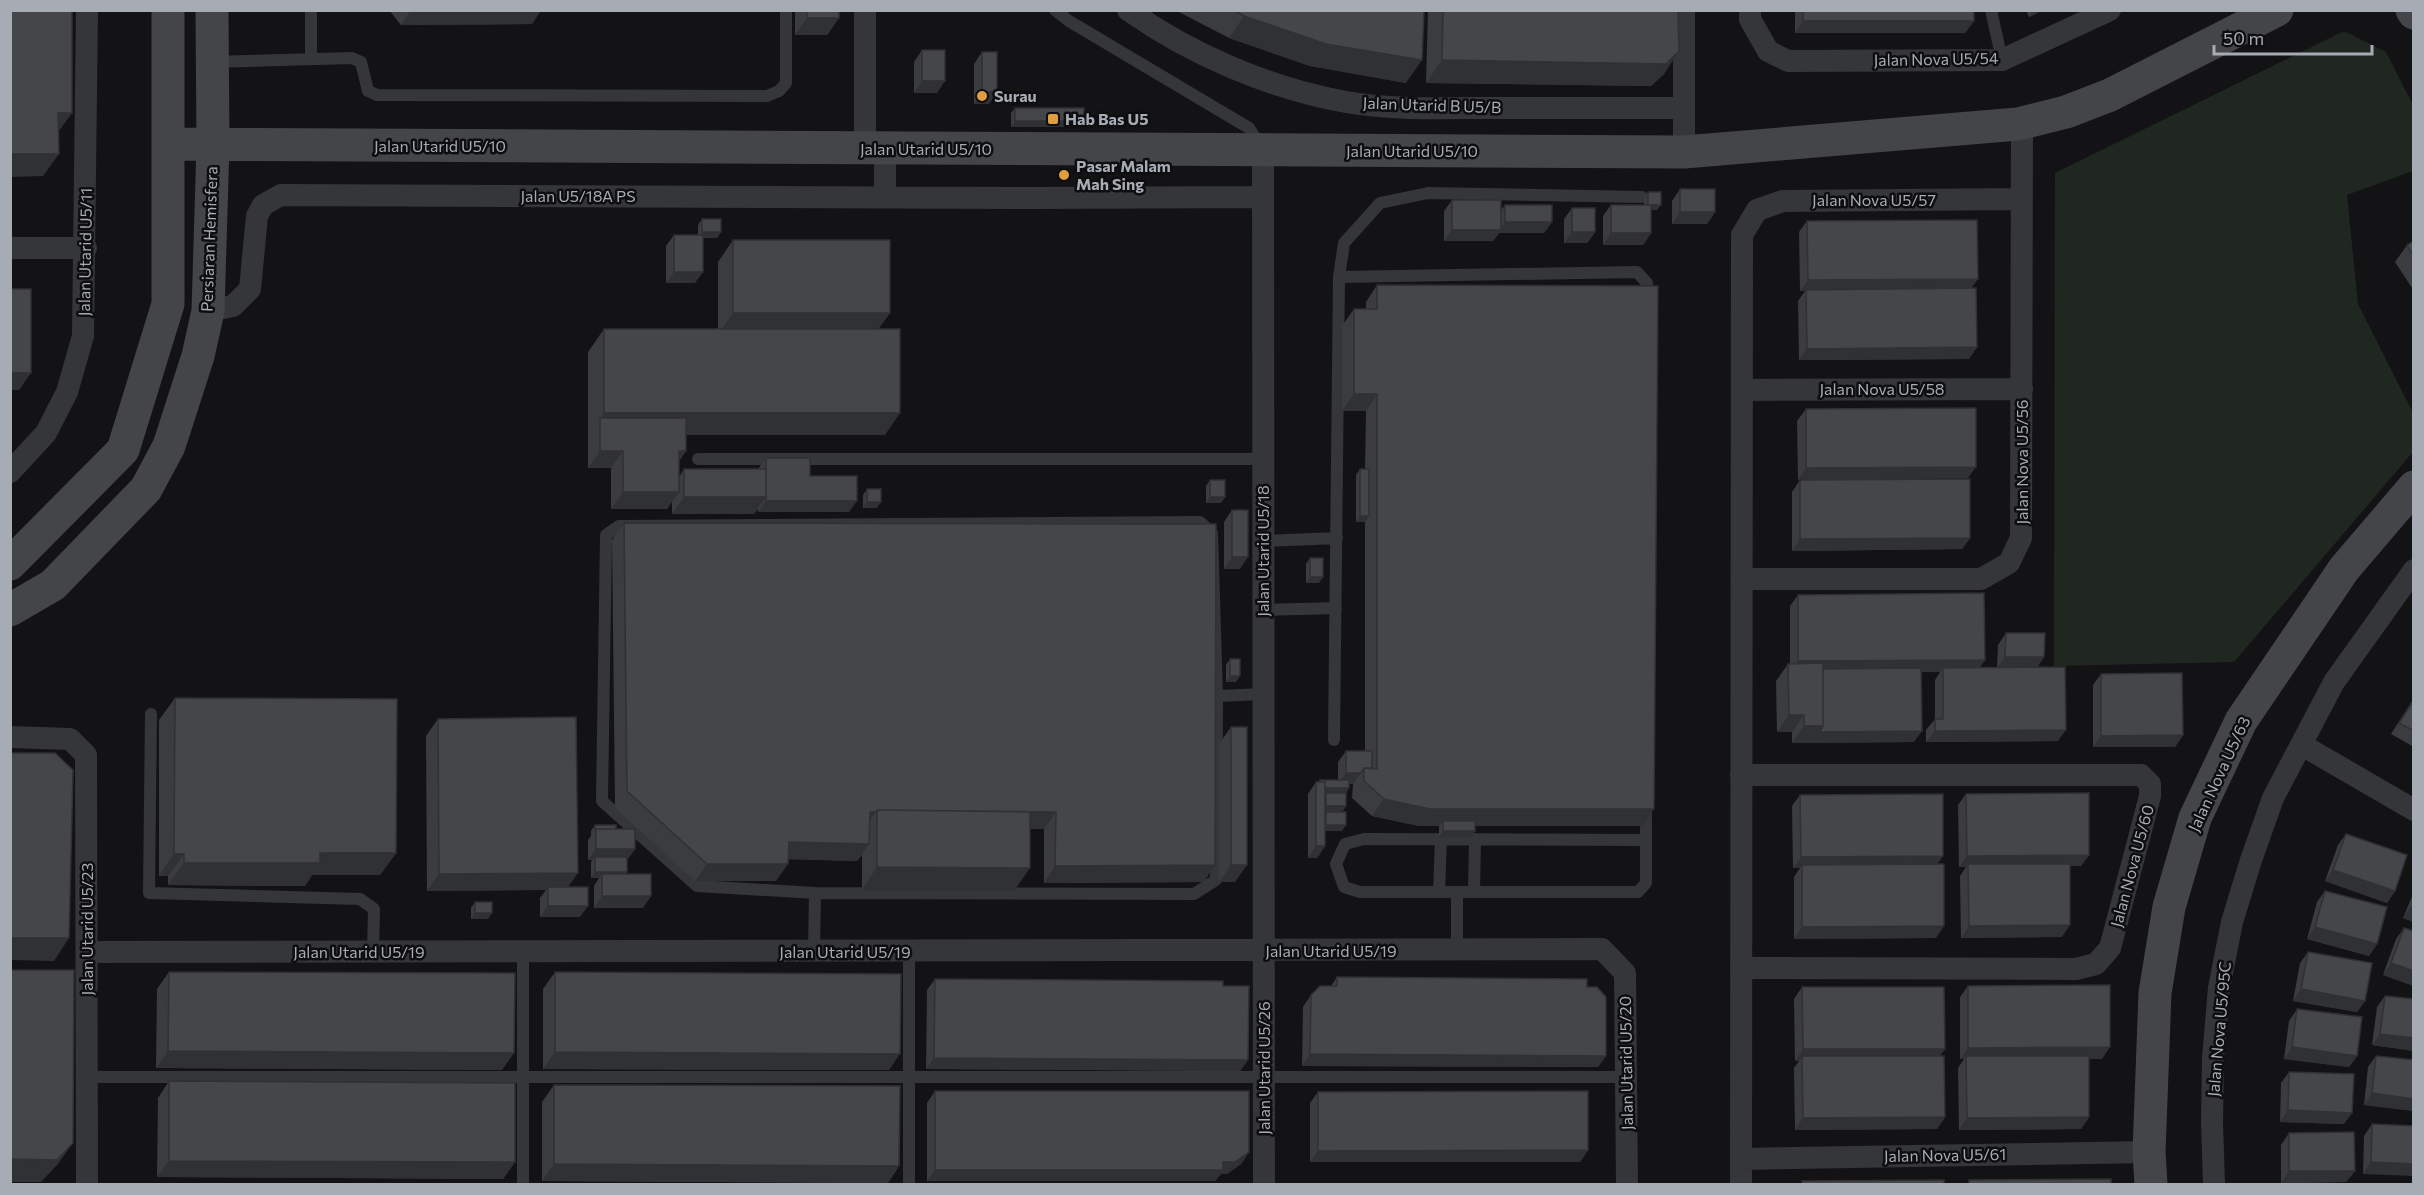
<svg xmlns="http://www.w3.org/2000/svg" width="2424" height="1195" font-family="Commissioner,sans-serif">
	<style>
		.green { fill: #202720 }
		.lines { fill: none; stroke-linecap: round; stroke-linejoin: round }
		.lane { stroke: #353639; stroke-width: 12 }
		.street { stroke: #353639; stroke-width: 22 }
		.secondary { stroke: #434549; stroke-width: 33 }
		.wall { fill: #3b3c40 }
		.shaded-wall { fill: #303134 }
		.building { fill: #45464a; stroke: #303134; stroke-width: 1.5 }
		.poi-dot { fill: #e19e3f; stroke: #0e0e10; stroke-width: 2 }
		.labels { text-anchor: middle; stroke-width: 5; stroke-linejoin: round; paint-order: stroke }
		.street-label { font-size: 16px; fill: #a6abb4; stroke: #0e0e10 }
		.poi-label { font-size: 16px; font-weight: bold; fill: #a6abb4; stroke: #0e0e10; text-anchor: start }
	</style>
	<rect width="100%" height="100%" fill="#131315"/>
	<path class="green" d="M2344 31 2386 52 2413 105V171L2347 195 2358 304 2413 413V452L2234 662 2054 666 2055 173Z"/>
	<g class="lines">
		<path class="lane" d="M311 10V59
			M1055 10 1069 21 1249 128 1260 146
			M1991 10 2002 60
			M213 62 352 58 361 62 368 91 377 95 767 96 779 91 786 83V10
			M1339 277 1637 272 1647 283V302
			M698 459H1263
			M1200 522 1212 533 1217 696 1216 880 1194 894 815 893 697 886 602 801 606 535 619 526Z
			M1263 541 1337 538
			M1264 610 1336 608
			M1217 696 1264 694
			M151 714 149 893 360 899 374 909 373 952
			M1334 740 1339 277 1344 243 1380 203 1428 193 1642 197
			M1364 839 1646 840V883L1638 892H1360L1344 887 1336 864 1345 844Z
			M1646 840V805
			M1439 892 1441 839
			M1457 892V951
			M1474 892 1475 839
			M523 952V1184
			M814 952 815 893
			M909 952V1184
			M87 1077H1626"/>
		<path class="street" d="M865 10V149
			M1128 10C1192 55 1269 88 1346 102 1392 110 1441 108 1487 108 1553 108 1618 108 1684 108
			M1750 10V19L1768 51 1788 61 2002 60 2110 10
			M885 149V197
			M1263 151 1264 1184
			M1684 152V10
			M10 248H86
			M208 311 233 306 250 289 257 216 263 205 281 195 1032 198 1263 197
			M1742 390 2022 389
			M10 472 46 433 67 392 83 336 87 10
			M1742 579H1981L2009 563 2021 538 2022 123
			M10 737 70 739 86 755 87 1184
			M2302 745 2414 810
			M1741 775H2141L2150 784V796L2110 948 2096 964 2076 969 1741 968
			M87 952 1602 949 1625 973 1627 1184
			M1741 1159 2149 1152
			M1741 1184 1742 235 1757 210 1783 201 2022 199
			M2214 1184 2212 1122 2213 1058 2219 988 2232 922 2251 860 2273 798 2334 682 2414 570"/>
		<path class="secondary" d="M2412 10 2414 13
			M168 144 1684 152 2018 124 2066 112 2110 95 2277 10
			M10 564 123 450 168 304V10
			M10 610 53 585 146 489 169 446 198 356 208 311 213 145 212 10
			M2151 1184 2149 1152 2155 993 2169 907 2195 818 2241 721 2344 569 2414 487"/>
	</g>
	<path class="wall" d="M389 10H541L532 24 401 25Z
		M795 10H839V18L827 35H795Z
		M1424 10 1406 83 1310 66 1229 38 1177 11Z
		M1428 10H1678L1664 74 1651 86 1426 83Z
		M1795 10H1974V21L1965 33H1795Z
		M2026 10H2043L2029 17Z
		M922 50 937 93H914V62Z
		M982 52 989 104H974V64Z
		M1015 108 1080 127H1011V113Z
		M1680 189 1715 212 1707 224H1672V201Z
		M1648 192 1657 210H1651V233L1643 245H1603V216L1611 205H1644V197Z
		M1452 200 1501 210 1505 205 1552 222 1544 233H1499L1493 241H1444V211Z
		M1572 208 1595 232 1587 243H1564V219Z
		M702 219 721 232 717 238H703L695 283H666V246L674 235H698V225Z
		M1807 221 1978 279 1971 288 1977 347 1969 359 1799 360 1798 301 1805 291H1800L1799 232Z
		M733 240 890 313 878 329 885 435H686V451L679 461V477L684 469H758L766 458 810 476 849 512H758V509L754 514H672V501L667 509H611V468H588V352L604 329H718V262Z
		M2414 241V291L2395 262 2407 245Z
		M1377 285 1654 809 1642 826H1475L1471 837H1439V826H1419L1372 816 1352 798 1353 784H1349V788L1346 793V806L1342 812V831H1325V846L1317 858H1308V794L1316 782H1318L1320 780H1338V762L1346 751H1365V521L1356 522V475L1360 469H1365L1366 411H1342V326L1354 309H1366V302Z
		M1806 409 1968 478 1798 480 1797 421Z
		M1210 480 1225 497 1221 503H1206V486Z
		M1800 480 1970 538 1962 549 1792 551V492Z
		M867 489 877 508H863V495Z
		M1232 510 1240 569H1224V522Z
		M624 523 1204 882 1044 883V829H1030L1014 891 862 890V855L857 861 788 859 776 881H695L615 808 612 540Z
		M1310 558 1319 583H1306V564Z
		M1798 595 1979 668H1997L1998 645 2006 633 2044 657 2037 668 2058 741 1926 742V730L1935 719V680L1940 672H1922L1914 742 1792 743V732H1777L1776 681 1788 664H1790V606Z
		M1230 659 1236 682H1226V665Z
		M2101 674 2183 735 2175 747H2093V685Z
		M175 698 396 853 380 875H312L305 886 168 885V876H159V720Z
		M2414 698V747L2391 734Z
		M438 719 568 887 580 917H540V898L546 890 427 891 426 736Z
		M1231 727 1235 882H1219V744Z
		M1966 794 2089 855 2081 866H2070L2062 937 1961 938 1960 876 1966 867H1959L1958 805Z
		M1800 795 1943 856 1937 864 1936 938 1794 939V877L1800 868H1793L1792 806Z
		M595 825 616 829 635 849 627 860 625 874 643 908H594V886L599 878H591V862L592 860H588V840L591 836V831Z
		M2346 834 2395 891 2387 903 2325 881 2338 845Z
		M2325 891 2377 944 2369 956 2307 939 2317 902Z
		M2414 892V922L2403 918Z
		M475 902 488 919H471V908Z
		M2404 928 2414 986 2383 975 2396 939Z
		M2308 952 2365 1001 2357 1012 2293 1001 2300 963Z
		M169 972 502 1070 156 1068 157 989Z
		M555 972 889 1070 543 1069V989Z
		M1337 977 1587 987 1606 1056 1598 1067 1302 1066 1303 1007 1311 995 1331 986Z
		M935 979 1223 986 1248 1060 1240 1071 926 1069 927 990Z
		M1968 986 2102 1059H2089V1117L2081 1129 1959 1130 1958 1068 1964 1059H1960V997Z
		M1802 987 1940 1056 1945 1117 1937 1129 1795 1130 1794 1068 1799 1061H1795L1794 999Z
		M2385 996 2414 999V1051L2372 1045 2377 1007Z
		M2297 1009 2357 1056 2349 1067 2284 1059 2289 1021Z
		M2376 1056 2414 1060V1111L2364 1105 2368 1067Z
		M2289 1072 2344 1124 2280 1122 2281 1083Z
		M169 1081 515 1162 503 1179 157 1177 158 1098Z
		M554 1085 899 1166 888 1183 542 1181V1102Z
		M935 1091 1249 1152 1241 1164 1227 1174H1221L1215 1181H927V1103Z
		M1318 1092 1588 1150 1580 1162H1310V1103Z
		M2372 1124 2414 1126 2363 1174 2364 1136Z
		M2289 1133 2355 1171 2346 1182 2281 1183V1145Z"/>
	<path class="shaded-wall" d="M411 10H541L532 24 401 25Z
		M2033 10H2043L2029 17Z
		M1244 16 1422 60 1406 83 1310 66 1229 38Z
		M807 18H839L827 35H795Z
		M1803 21H1974L1965 33H1795Z
		M1679 51 1664 74 1651 86 1426 83 1442 60Z
		M922 81H945L937 93H914Z
		M982 92H997L989 104H974Z
		M58 113H72L56 135Z
		M1015 121H1084L1080 127H1011Z
		M10 154H59L43 176 10 177Z
		M1648 205H1661L1657 210H1644Z
		M1680 212H1715L1707 224H1672Z
		M1505 222H1552L1544 233H1499L1493 241H1444L1452 230H1500Z
		M702 232H721L717 238H698Z
		M1572 232H1595L1587 243H1564Z
		M1611 233H1651L1643 245H1603Z
		M674 272H703L695 283H666Z
		M1978 279 1970 290 1800 291 1808 280Z
		M733 313H890L874 335H718Z
		M1977 347 1969 359 1799 360 1807 349Z
		M10 373H31L19 390H10Z
		M1354 394H1377L1366 411H1342Z
		M604 413H900L885 435H600V418Z
		M600 451H623L611 468H588Z
		M679 451H686L674 468Z
		M1976 467 1968 478 1798 480 1806 468Z
		M623 492H679L667 509H611Z
		M684 497H766L754 514H672Z
		M1210 497H1225L1221 503H1206Z
		M766 501H857L849 512H758Z
		M867 502H881L877 508H863Z
		M1360 516H1369L1365 522H1356Z
		M1970 538 1962 549 1792 551 1800 539Z
		M1232 557H1248L1240 569H1224Z
		M1310 577H1323L1319 583H1306Z
		M2005 657H2044L2036 668H1997Z
		M1985 660 1977 672 1943 668 1940 672 1790 673 1798 661Z
		M1230 676H1240L1236 682H1226Z
		M1789 715H1804L1792 732H1777Z
		M1804 726H1823L1922 731 1914 742 1792 743Z
		M2066 730 2058 741 1926 742 1935 731Z
		M2183 735 2175 747H2093L2101 736Z
		M1346 773H1361L1353 784H1338Z
		M1320 788H1349L1345 794H1316Z
		M1384 799 1654 809 1642 826H1443V821L1439 826H1419L1372 816Z
		M1326 806H1346L1342 812H1322Z
		M870 812H876L864 829Z
		M877 812H1056L1044 829H877Z
		M1326 825H1346L1342 831H1322Z
		M1443 831H1475L1471 837H1439Z
		M789 842 869 844 857 861 777 859Z
		M1316 846H1325L1317 858H1308Z
		M596 849H635L627 860H595V857L592 860H588Z
		M320 853H396L380 875H312L305 886 168 885 184 863Z
		M174 854H184L168 876H159Z
		M2089 855 2081 866 1968 867V864L1966 867H1959L1967 856Z
		M1943 856 1935 867 1802 865 1800 868H1793L1801 857Z
		M707 864H788L776 881H695Z
		M1215 865 1204 882 1044 883 1055 866Z
		M1231 865H1247L1235 882H1219Z
		M877 867 1030 868 1014 891 862 890Z
		M2333 870 2395 891 2387 903 2325 881Z
		M595 872H627L623 878 602 874 599 878H591Z
		M578 873 566 890 548 887 546 890 427 891 439 874Z
		M602 896H651L643 908H594Z
		M548 906H588L580 917H540Z
		M2411 906 2414 907V922L2403 918Z
		M475 913H492L488 919H471Z
		M2070 925 2062 937 1961 938 1969 926Z
		M1944 926 1936 938 1794 939 1802 927Z
		M2315 927 2377 944 2369 956 2307 939Z
		M10 938H69L54 961 10 960Z
		M2391 963 2414 971V986L2383 975Z
		M2301 989 2365 1001 2357 1012 2293 1001Z
		M2380 1034 2414 1038V1051L2372 1045Z
		M2110 1047 2102 1059H1966V1056L1964 1059H1960L1968 1048Z
		M2292 1047 2357 1056 2349 1067 2284 1059Z
		M1803 1049H1945L1937 1060 1802 1056 1799 1061H1795Z
		M168 1051 514 1053 502 1070 156 1068Z
		M555 1052 900 1054 889 1070 543 1069Z
		M1310 1054 1606 1056 1598 1067 1302 1066Z
		M934 1058 1248 1060 1240 1071 926 1069Z
		M2372 1093 2414 1099V1111L2364 1105Z
		M2288 1110 2352 1113 2344 1124 2280 1122Z
		M1945 1117 1937 1129 1795 1130 1803 1118Z
		M2089 1117 2081 1129 1959 1130 1967 1118Z
		M73 1143 57 1165 41 1182H10V1159Z
		M1588 1150 1580 1162H1310L1318 1151Z
		M1249 1152 1241 1164 1227 1174H1221L1215 1181H927L935 1170Z
		M169 1161 515 1162 503 1179 157 1177Z
		M2371 1162 2414 1164V1176L2363 1174Z
		M554 1164 899 1166 888 1183 542 1181Z
		M2289 1171H2355L2346 1182 2281 1183Z"/>
	<path class="building" d="M72 10V113H58L59 154H10V11Z
		M807 10H839V18H807Z
		M1234 10H1424L1422 60 1326 44 1244 16Z
		M1443 10H1678L1679 51 1666 64 1442 60Z
		M1803 10H1974V21H1803Z
		M922 50H945V81H922Z
		M982 52H997V92H982Z
		M1015 108H1084V121H1015Z
		M1680 189H1715V212H1680Z
		M1648 192H1661V205H1648Z
		M1452 200H1501V230H1452Z
		M1505 205H1552V222H1505Z
		M1611 205H1651V233H1611Z
		M1572 208H1595V232H1572Z
		M702 219H721V232H702Z
		M1977 220 1978 279 1808 280 1807 221Z
		M674 235H703V272H674Z
		M733 240H890V313H733Z
		M2414 241V256L2407 245Z
		M1377 285 1658 286 1654 809H1430L1384 799 1364 781V768L1377 769V394H1354V309H1377Z
		M1976 288 1977 347 1807 349 1806 290Z
		M10 289H31V373H10Z
		M604 329H900V413H604Z
		M1976 408V467L1806 468V409Z
		M600 418H686V451H679V492H623V451H600Z
		M766 458H810V476H857V501H766Z
		M684 469H766V497H684Z
		M1360 469H1369V516H1360Z
		M1970 479V538L1800 539V480Z
		M1210 480H1225V497H1210Z
		M867 489H881V502H867Z
		M1232 510H1248V557H1232Z
		M624 523 1216 524 1215 865 1055 866 1056 812 877 810 876 812H870L869 844 789 842 788 864H707L627 791Z
		M1310 558H1323V577H1310Z
		M1984 593 1985 660 1798 661V595Z
		M2006 633H2045L2044 657H2005Z
		M1230 659H1240V676H1230Z
		M1823 663V726H1804V715H1789L1788 664Z
		M2065 667 2066 730 1935 731V719H1943V668Z
		M1921 668 1922 731 1820 732 1823 726V669Z
		M2182 673 2183 735 2101 736V674Z
		M175 698 397 699 396 853H320V863H184V854H174Z
		M2414 700V731L2399 723Z
		M576 717 578 873 439 874 438 719Z
		M1231 727H1247V865H1231Z
		M1346 751H1372V768H1364L1361 773H1346Z
		M10 753H55L73 770 69 938H10Z
		M1320 780H1349V788H1325V782H1320Z
		M1316 782H1325V846H1316Z
		M1326 793H1346V806H1326Z
		M2089 793V855L1967 856 1966 794Z
		M1943 794V856L1801 857 1800 795Z
		M877 810 1030 812V868L877 867Z
		M1326 812H1346V825H1326Z
		M1443 821H1475V831H1443Z
		M595 825H616V829H596L595 831Z
		M596 829H635V849H596Z
		M2346 834 2407 855 2395 891 2333 870Z
		M595 857H627V872H595Z
		M1944 864V926L1802 927V865Z
		M1968 864H2070V925L1969 926Z
		M602 874H651V896H602Z
		M548 887H588V906H548Z
		M2325 891 2387 907 2377 944 2315 927Z
		M475 902H492V913H475Z
		M2404 928 2414 931V971L2391 963Z
		M2308 952 2372 963 2365 1001 2301 989Z
		M10 970H74L73 1143 57 1160 10 1159Z
		M169 972 515 973 514 1053 168 1051Z
		M555 972 901 974 900 1054 555 1052Z
		M1337 977 1587 979V987H1597L1606 997V1056L1310 1054 1311 995 1320 986H1337Z
		M935 979 1223 981V986H1249L1248 1060 934 1058Z
		M2110 985V1047L1968 1048V986Z
		M1802 987H1944L1945 1049H1803Z
		M2385 996 2414 999V1038L2380 1034Z
		M2297 1009 2362 1017 2357 1056 2292 1047Z
		M1802 1056H1944L1945 1117 1803 1118Z
		M1966 1056H2089V1117L1967 1118Z
		M2376 1056 2414 1060V1099L2372 1093Z
		M2289 1072 2354 1074 2352 1113 2288 1110Z
		M169 1081 515 1083V1162L169 1161Z
		M554 1085 900 1086 899 1166 554 1164Z
		M935 1091H1249V1152L1235 1162H1223V1170H935Z
		M1588 1091V1150L1318 1151V1092Z
		M2372 1124 2414 1126V1164L2371 1162Z
		M2354 1132 2355 1171H2289V1133Z
		M2111 1179V1185H1969V1180Z
		M1944 1180V1185H1802V1181Z"/>
	<g class="poi-dot">
		<circle cx="982" cy="96" r="6"/>
		<rect x="1047" y="113" width="12" height="12" rx="3"/>
		<circle cx="1064" cy="175" r="6"/>
	</g>
	<g class="labels">
		<g class="street-label">
			<text transform="translate(1936 59) rotate(-1)" y="6">Jalan Nova U5/54</text>
			<text transform="translate(1432 105) rotate(2)" y="6">Jalan Utarid B U5/B</text>
			<text x="440" y="152">Jalan Utarid U5/10</text>
			<text x="926" y="155">Jalan Utarid U5/10</text>
			<text x="1412" y="157">Jalan Utarid U5/10</text>
			<text x="578" y="202">Jalan U5/18A PS</text>
			<text x="1874" y="206">Jalan Nova U5/57</text>
			<text transform="translate(209 239) rotate(-88)" y="6">Persiaran Hemisfera</text>
			<text transform="translate(85 252) rotate(-89)" y="6">Jalan Utarid U5/11</text>
			<text x="1882" y="395">Jalan Nova U5/58</text>
			<text transform="translate(2022 462) rotate(-90)" y="6">Jalan Nova U5/56</text>
			<text transform="translate(1263 551) rotate(-90)" y="6">Jalan Utarid U5/18</text>
			<text transform="translate(2219 774) rotate(-65)" y="6">Jalan Nova U5/63</text>
			<text transform="translate(2132 866) rotate(-75)" y="6">Jalan Nova U5/60</text>
			<text transform="translate(87 929) rotate(-90)" y="6">Jalan Utarid U5/23</text>
			<text x="1331" y="957">Jalan Utarid U5/19</text>
			<text x="359" y="958">Jalan Utarid U5/19</text>
			<text x="845" y="958">Jalan Utarid U5/19</text>
			<text transform="translate(2219 1029) rotate(-85)" y="6">Jalan Nova U5/95C</text>
			<text transform="translate(1626 1063) rotate(-91)" y="6">Jalan Utarid U5/20</text>
			<text transform="translate(1264 1068) rotate(-90)" y="6">Jalan Utarid U5/26</text>
			<text transform="translate(1945 1155) rotate(-1)" y="6">Jalan Nova U5/61</text>
		</g>
		<g class="poi-label">
			<text x="994" y="102">Surau</text>
			<text x="1065" y="125">Hab Bas U5</text>
			<text x="1076" y="172">Pasar Malam<tspan x="1076" dy="18">Mah Sing</tspan></text>
		</g>
	</g>
	<rect width="2424" height="1195" fill="none" stroke="#a6abb4" stroke-width="24"/>
	<path d="M2214 45v9h158v-9" fill="none" stroke="#a6abb4" stroke-width="3"/>
	<text x="2223" y="45" font-size="18" fill="#a6abb4" stroke="#0e0e10" stroke-width="4.5" paint-order="stroke">50 m</text>
</svg>
